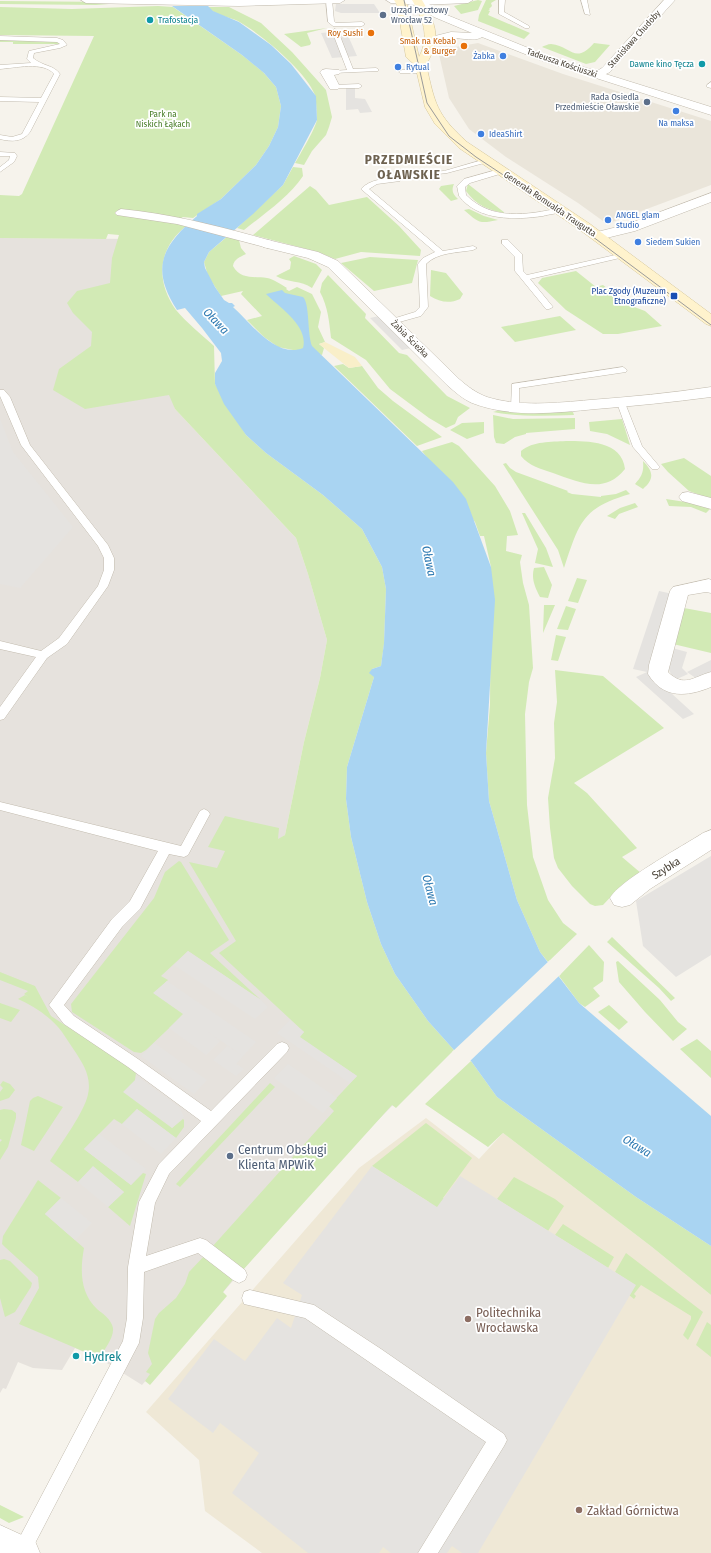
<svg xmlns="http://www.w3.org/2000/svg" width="711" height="1553" font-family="'Fira Sans Condensed',sans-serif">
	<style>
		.residential { fill: #eae5da }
		.industrial { fill: #e6e2dd }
		.education { fill: #efe8d6 }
		.green { fill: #d2eab5 }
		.sand { fill: #f9efc9 }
		.parking { fill: #e5e3e0 }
		.water { fill: #a9d4f2 }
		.pier { fill: #f6f3ec }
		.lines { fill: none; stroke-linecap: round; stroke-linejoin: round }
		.service-casing { stroke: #c2bbae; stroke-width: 1 }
		.pedestrian-casing { stroke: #c2bbae; stroke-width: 1 }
		.minor-casing { stroke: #c2bbae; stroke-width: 1 }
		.tertiary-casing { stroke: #c2bbae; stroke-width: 1 }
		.secondary-casing { stroke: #d6c79b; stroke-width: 1 }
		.service { fill: #fff; fill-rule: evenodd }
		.pedestrian { fill: #fff; fill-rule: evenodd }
		.minor { fill: #fff; fill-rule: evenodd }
		.tertiary { fill: #fff; fill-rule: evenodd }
		.secondary { fill: #fff3cd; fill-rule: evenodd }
		.tram { stroke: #9a9a9a; stroke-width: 1 }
		.service-dot { fill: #5c6f8a; stroke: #fff; stroke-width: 1.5 }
		.culture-dot { fill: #0f9aa8; stroke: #fff; stroke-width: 1.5 }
		.food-dot { fill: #e8710a; stroke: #fff; stroke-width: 1.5 }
		.shop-dot { fill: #3f7fe0; stroke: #fff; stroke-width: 1.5 }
		.transit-dot { fill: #1a4fb4; stroke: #fff; stroke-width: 1.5 }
		.education-dot { fill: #8d6e63; stroke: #fff; stroke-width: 1.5 }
		.labels { text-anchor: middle; stroke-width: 3.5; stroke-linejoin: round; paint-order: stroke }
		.far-service-label { font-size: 9px; fill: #4e5e75; stroke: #fff; text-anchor: start }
		.far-culture-label { font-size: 9px; fill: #0d838f; stroke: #fff; text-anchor: start }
		.far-food-label { font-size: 9px; fill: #c56008; stroke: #fff; text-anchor: end }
		.far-street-label { font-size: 9px; fill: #4b4439; stroke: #fff }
		.far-shop-label { font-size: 9px; fill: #366cbe; stroke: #fff; text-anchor: start }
		.far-park-label { font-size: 9px; fill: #4a7f2a; stroke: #fff }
		.far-transit-label { font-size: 9px; fill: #164399; stroke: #fff; text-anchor: end }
		.street-label { font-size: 11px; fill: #4b4439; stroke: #fff }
		.water-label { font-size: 12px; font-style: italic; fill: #2e7ab2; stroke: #fff }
		.far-district-label { font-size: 13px; font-weight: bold; letter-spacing: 1px; fill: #6e6250; stroke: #fff }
		.near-service-label { font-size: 13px; fill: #4e5e75; stroke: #fff; text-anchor: start }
		.near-education-label { font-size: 13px; fill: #785e54; stroke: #fff; text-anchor: start }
		.near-culture-label { font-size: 13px; fill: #0d838f; stroke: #fff; text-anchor: start }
	</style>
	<rect width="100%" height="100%" fill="#f6f3ec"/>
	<path class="residential" d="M478 43 563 74 711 121V185L612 222 603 221 578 203 506 157 469 129 449 98 438 50Z"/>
	<path class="industrial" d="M0 238 137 239 175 409 296 538 308 574 327 640 320 678 304 742 285 835 243 863 393 1105 342 1156 142 1385 102 1360 75 1348 62 1370 33 1368 18 1362 6 1389 3 1388 0 1393Z"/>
	<path class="education" d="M426 1118 479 1159 503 1133 652 1247 711 1295V1553H262L205 1511 199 1460 146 1412 359 1168Z"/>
	<path class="green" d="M478 0 482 1 478 10 461 14 454 6Z
		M486 0H496L491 3 492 6 489 9 490 10H488L490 11 488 15 530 33 524 39 478 21 479 15Z
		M0 1 111 2 109 4 96 5 0 4Z
		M158 6 173 7 242 55 263 72 276 87 281 106 278 127 269 146 256 165 221 199 193 218 183 217 175 222 186 226C158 249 155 280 176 310 186 322 202 335 214 346L215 384 246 435 266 453 323 495 362 529 382 567 386 589 384 644 381 666 372 669 374 677 347 767 346 799 351 837 367 902 381 944 395 974 428 1021 454 1050 396 1108 392 1105 243 1270 212 1247 334 1111 329 1106 357 1076 299 1037 304 1032 219 953 236 941 189 862 217 868 225 851 208 847 225 816 279 828 278 839 285 835 304 742 320 678 327 640 308 574 296 538 175 409 169 395 85 409 53 390 59 369 91 346 92 332 73 313 67 303 77 291 110 283 112 258 119 235 108 234 106 239 0 238V195L19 196 22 194 94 36 0 35V7L72 9Z
		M208 7H229L261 23 292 52 326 90 332 117 329 127 326 135 312 151 304 165 295 163C299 156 317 126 317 119 317 116 316 98 315 95 306 71 261 34 238 21 229 17 214 15 208 7Z
		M327 28 307 33 311 43 310 45 301 47 284 34Z
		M0 39 55 41 60 43 59 44H13V42H0Z
		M594 43 610 45 595 62 586 64 542 47C544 46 548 44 551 44 571 46 575 65 594 43Z
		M293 167 302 168 303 176C289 197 264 214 244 230L237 228 283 185Z
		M454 184C451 191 453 194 458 199L451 201 439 189 441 186Z
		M468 184 505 213C489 211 475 204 466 191Z
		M310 186 316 190 329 205 367 197 399 226 421 250 420 256 361 252 335 259 318 252 253 235Z
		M469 209 484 216 498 220C479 224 479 223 464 210Z
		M228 236 239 240 241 248 246 254C240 257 234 259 233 266 240 280 255 276 267 278 273 279 282 285 287 288L286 289 289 291 297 287 312 294 321 312 318 327 325 342 319 344 324 348 322 355 308 351 293 350 278 347 264 337 247 320 262 316 241 294 243 291 221 296 208 276 204 262 209 252Z
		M294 256 316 264 322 270 312 288C301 280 288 283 276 276L290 269 291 262 289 259Z
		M370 257 418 260 412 283 374 291 341 263Z
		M431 270 446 273 463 294 460 299C449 304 440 302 430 296Z
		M576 271 596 287 603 285 629 305 645 311 662 326 618 334H603L566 310 538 283 542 278Z
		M328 275 366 314 365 318 399 353 407 355 447 396 470 408 458 417 455 424 446 428 429 418 390 389 366 360 331 338C329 321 328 307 320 292L322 283Z
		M560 316 576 330 515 342 501 327Z
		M343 364 349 368 362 366 378 388 393 401 442 437 417 446 334 366Z
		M500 410 516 412H573L574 415C547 416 520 417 493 412Z
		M493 415 513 419 575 418V429L526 433V434L515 437 504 444 496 443 494 437Z
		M622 419 630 445 607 434 590 431 589 422Z
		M484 422V433L467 439 450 430 462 423Z
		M566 441C588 441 622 441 625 469 604 495 579 482 553 473 541 469 529 466 521 456V451C533 441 551 442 566 441Z
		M452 442 459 446 495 486 510 511 518 535 507 536 506 551 522 555 520 562 523 583 529 605 533 668 529 682 525 714 527 805 533 857 548 900 563 923 577 934 548 962 540 952 517 900 489 801 486 753 490 705 491 567 484 536H480L475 522 422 451Z
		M684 458 711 476V499L689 491 668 472 661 464Z
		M643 461C653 471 655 479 643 489L635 484C642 476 644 472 643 461Z
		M506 463 510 468 516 472 568 491 567 492 572 494 601 497V496L616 494 626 490 630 494C581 508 579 524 564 568L558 550 503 464Z
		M666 499 692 503 711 508 706 513 691 507 669 506Z
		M635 503 638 507 619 514 615 519 607 516 620 508Z
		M522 513H525L546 548 553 567 535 563 538 549Z
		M544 567 552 585 548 598 540 597C535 587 531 579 534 568Z
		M577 578 587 580 578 603 568 601Z
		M544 605H555L543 633Z
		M566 606 576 609 568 630 557 629Z
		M684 608 711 613V653L673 644Z
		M556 635 566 637 558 661 551 660Z
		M555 670 603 676 664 728 574 783 587 793 637 848 622 857 642 874 619 888 603 905 595 906 590 904 572 886 558 868 554 858 550 828 548 798 555 758 554 723 557 702Z
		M179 861 181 862 229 940 210 953 261 1000 188 951 161 976 168 980 154 993 184 1014 146 1050 141 1053 134 1052 72 1012 71 1004 154 898 165 872Z
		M612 937 675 998 671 1001 659 988 607 942Z
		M589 945 604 962 603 981 593 988 600 996 585 1007 579 1003 559 976Z
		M618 961 660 1000 678 1022 687 1029 673 1041 645 1012 619 982 616 962Z
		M0 972 35 986 51 1016 134 1070 136 1073 135 1080 172 1128 183 1119 184 1120V1127L176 1138 137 1109 122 1124 114 1119 84 1149 131 1185 143 1173 146 1174 130 1226 108 1207 124 1192 93 1167 78 1182 50 1161C61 1143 81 1117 87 1098 93 1079 84 1065 74 1050 70 1044 66 1038 62 1032 52 1018 34 1006 18 999L25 995 29 997 24 994 28 991 0 980Z
		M0 1003 20 1010 11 1022 0 1018Z
		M609 1005 628 1022 619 1030 598 1012Z
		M697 1039 711 1051V1078L680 1049Z
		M471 1061 497 1097 636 1197 711 1246V1295L652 1247 503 1133 488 1147 425 1104Z
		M3 1081 10 1084 15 1090 9 1098 0 1101V1092L3 1088 0 1085Z
		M270 1083 275 1087 180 1187 176 1184Z
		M38 1096 63 1107 34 1151 21 1145 30 1101 33 1098Z
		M4 1109 12 1110 16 1113V1118L8 1147 0 1160V1142L2 1140 0 1139V1110Z
		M426 1123 472 1158 443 1198 461 1210 328 1303 429 1202 372 1166Z
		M514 1177 555 1199 564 1206 548 1231 497 1199Z
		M38 1180 61 1198 45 1214 84 1248C80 1270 80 1293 97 1309 103 1314 111 1319 113 1328 114 1338 104 1350 99 1358L19 1324 39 1288 38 1277 5 1247 2 1244 3 1236Z
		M563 1224 614 1257 608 1268 555 1235Z
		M626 1253 703 1312 688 1340 683 1335 691 1319V1316L641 1285 634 1294 636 1296 634 1299 629 1295 635 1285 615 1272Z
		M206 1254 235 1277 223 1292 227 1296 150 1385 145 1381 150 1374 146 1372 152 1364 148 1353 155 1319 159 1313 176 1298 185 1284 189 1272Z
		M4 1259 10 1261 32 1283 31 1287 15 1312 5 1317 0 1298V1260Z
		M707 1322 711 1325V1357L696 1345Z
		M0 1505 24 1517 9 1523 0 1518Z"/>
	<path class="sand" d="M325 342 355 357 362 366 349 368 319 344Z"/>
	<path class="parking" d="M336 4H374L380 13H341L335 11Z
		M346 31 357 56 332 58 321 33Z
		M346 88H355V98L365 99 372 112 360 113 358 109 346 110Z
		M379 316 411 348 402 350 370 318Z
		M0 419 13 452 73 527 20 588 0 584Z
		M659 591 673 594 648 672 694 714 683 719 636 677 647 672 633 669Z
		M672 648 687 652 682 668 688 674 677 679 671 674 667 666Z
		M711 660V673L697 679 687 672Z
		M711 856V955L676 977 643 946 636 901Z
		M188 951 261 1000 268 1007 255 1019 174 965Z
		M167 981 256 1042 243 1056 208 1032 220 1041 206 1055 169 1028 183 1014 153 993Z
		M290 1020 304 1032 300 1037 357 1076 350 1083 277 1033Z
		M154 1043 207 1080 194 1094 141 1056Z
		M227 1046 243 1056 236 1064 244 1069 236 1076 213 1060Z
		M288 1064 337 1098 323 1113 274 1078Z
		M138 1077 179 1107 184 1117 172 1128 123 1092Z
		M137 1109 176 1138 161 1154 122 1124Z
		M99 1134 146 1169 131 1185 84 1149Z
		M93 1166 124 1192 108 1207 78 1182Z
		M372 1166 437 1207 460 1176 636 1285 478 1553H462L452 1546 447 1553H391L383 1547 379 1553H308L232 1493 259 1453 220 1423 213 1433 168 1399 214 1339 245 1361 277 1318 291 1328 302 1295 283 1283Z
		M61 1198 92 1223 75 1240 45 1214Z"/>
	<path class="water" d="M172 6H208L213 11 239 22 271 45 291 64 316 96 317 120 283 185 253 214 209 252 204 262 205 268 215 287 224 300 229 303H232L235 306 233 307C251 323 276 359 303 348 309 326 279 307 266 294L282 290 285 293 303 297C310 304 307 333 312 346L453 482 466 499 491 567 495 600 486 753 489 801 517 900 540 952 579 1003 711 1116V1246L636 1197 497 1097 471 1061 454 1050 428 1021 395 974 381 944 367 902 351 837 346 799 347 767 374 677 369 673 372 669 381 666 384 643 386 589 382 567 362 529 323 495 266 453 246 435 224 404 215 384V373L222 361 221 353 202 328 185 308 177 310C150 268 162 246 197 216V214L221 199 256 165 269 146 278 127 281 106 276 87 264 73 242 55Z"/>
	<path class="pier" d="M550 960 561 974 469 1062 452 1052Z"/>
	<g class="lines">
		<g class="service-casing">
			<path id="service" d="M326 0H332L334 21 336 23 362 22 365 24 362 26H333L328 22Z
				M499 0H505L504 12 529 26V28H525L499 14Z
				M581 0H587L590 15 585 14Z
				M335 29 338 31 353 69 376 68 378 69V71L333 73V71L347 70 332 31Z
				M0 36 57 38 63 40 67 45 60 48 34 53 33 58C42 66 54 65 60 74L30 132C23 142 11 142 0 139V135L12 137 22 134 39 102 0 101V97L41 98 54 74C44 61 14 68 0 69V65L31 63 27 59 29 51 60 44 57 42 0 40Z
				M402 70 422 69 425 71 422 73H400L399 72Z
				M711 82V88L707 87V85Z
				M334 85 359 84 362 86 359 88H332V86Z
				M0 152 15 153 17 156 14 162 0 172V167L9 160 10 156H0Z
				M486 159 488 160V162L447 173 413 177 409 175 413 173 444 171Z
				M500 169 504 171 503 173 470 183 465 187 466 195C492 221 527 215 560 208L564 210C559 214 549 214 543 216 515 220 478 221 459 196L457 186 464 179Z
				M397 177H400V181L377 184 369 189 443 251 473 246 477 248 473 250C457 253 438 252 426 264L428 307 421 316 392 324 388 322 389 320 415 312 420 307 418 264 423 258 435 252 361 189C370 179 385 179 397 177Z
				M502 240H508L522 254 523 271 527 275 624 253 628 255 624 257 530 279 553 307 549 309H546L515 271V257L502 244Z
				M623 367 627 370 626 372 519 388V407L515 410 511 407 512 384Z
				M0 390H4L10 397 30 445 108 545 114 558V570L108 586 67 644 47 658 4 719 0 720V707L36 657 0 649V641L41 651 59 638 98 586 104 570V558L98 546 21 445 0 396Z
				M621 400 625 403 642 446 658 465 660 467 658 469H652L633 447 617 403Z
				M0 802 181 846 200 811 204 809 208 811 210 814 188 855 184 857 169 854 140 909 122 927 64 1005 74 1016 138 1059 211 1111 277 1044 282 1042 287 1044 289 1048 287 1052 169 1174 155 1203 146 1256 200 1238 206 1240 245 1270 247 1275 245 1280 239 1283 233 1280 198 1253 144 1272 143 1318 139 1343 30 1553 12 1552 123 1341 127 1318 128 1267 139 1202 159 1164 201 1121 128 1067 64 1024 49 1005 112 919 130 901 158 851 0 810Z
				M250 1290 314 1305 381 1349 504 1434 507 1440 504 1446 438 1553H418L486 1442 305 1318 244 1304 242 1298 244 1292Z"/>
		</g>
		<g class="pedestrian-casing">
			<path id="pedestrian" d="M121 209C173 214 222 227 272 241L274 244 272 247 268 248 177 224 117 215 115 213 117 211Z"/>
		</g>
		<g class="minor-casing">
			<path id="minor" d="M415 0H473L468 3 419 5 415 4 414 2Z
				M664 0H675L610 72 600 77H592L590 75 602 68Z
				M326 69 339 70 341 72 339 74 334 75 340 87 338 89H330L320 72 322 70Z
				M711 193V202L635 231 598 240 593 239 591 236 593 233 625 225Z
				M268 240 318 252 338 261 459 379C467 386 476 393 487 397 519 407 556 403 590 400 630 397 671 393 711 387V397C673 402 634 406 596 409 555 413 511 418 472 403 463 399 455 392 447 385L328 267 308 258 263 247 261 244 263 241Z
				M688 492 711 498V509L682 501 679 497 682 493Z
				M709 579 711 580V593L706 592 688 595 668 672C684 688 693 677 711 672V687C687 697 663 699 648 674L649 665 670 591 673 587Z
				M711 830V850L650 889 630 905 622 907 614 905 610 898C620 880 683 846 703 833Z"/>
		</g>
		<g class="tertiary-casing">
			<path id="tertiary" d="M81 0H345L340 3 239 6 86 3Z
				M386 0H423L442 13 548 56 711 107V115L540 60 482 37C475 42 462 38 453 38 444 39 436 44 427 42L425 40 427 38 451 32 472 33 434 17 416 5 391 3Z
				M0 1525 35 1541 40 1553H0Z"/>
		</g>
		<g class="secondary-casing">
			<path id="secondary" d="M394 0H404L407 5 419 57C430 36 423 19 412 0H422C436 23 442 41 426 64 435 104 436 114 467 142L590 224 711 314V326L706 324 580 230 459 148 435 124 425 107 415 65 406 57 397 5Z"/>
		</g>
		<use href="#service" class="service"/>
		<use href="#pedestrian" class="pedestrian"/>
		<use href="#minor" class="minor"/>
		<use href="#tertiary" class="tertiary"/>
		<use href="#secondary" class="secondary"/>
		<path class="tram" d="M404 0 427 103 449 136 476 157 561 213 711 325"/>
	</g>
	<g class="service-dot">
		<circle cx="383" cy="15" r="4"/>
		<circle cx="647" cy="102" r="4"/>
		<circle cx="230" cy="1156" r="4"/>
	</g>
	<g class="culture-dot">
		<circle cx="150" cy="20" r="4"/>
		<circle cx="702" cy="64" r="4"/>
		<circle cx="76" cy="1356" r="4"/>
	</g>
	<g class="food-dot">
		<circle cx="371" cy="33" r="4"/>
		<circle cx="464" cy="46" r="4"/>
	</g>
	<g class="shop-dot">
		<circle cx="503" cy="56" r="4"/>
		<circle cx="398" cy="67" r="4"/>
		<circle cx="676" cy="111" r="4"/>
		<circle cx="481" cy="134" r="4"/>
		<circle cx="608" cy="220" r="4"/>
		<circle cx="638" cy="242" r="4"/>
	</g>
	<rect class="transit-dot" x="670" y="292" width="8" height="8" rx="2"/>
	<g class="education-dot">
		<circle cx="468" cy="1319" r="4"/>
		<circle cx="579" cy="1510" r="4"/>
	</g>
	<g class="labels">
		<g class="far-service-label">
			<text x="391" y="13">Urząd Pocztowy<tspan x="391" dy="10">Wrocław 52</tspan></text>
			<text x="639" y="100" text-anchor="end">Rada Osiedla<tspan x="639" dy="10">Przedmieście Oławskie</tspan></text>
		</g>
		<g class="far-culture-label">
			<text x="158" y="23">Trafostacja</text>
			<text x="694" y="67" text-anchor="end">Dawne kino Tęcza</text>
		</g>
		<g class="far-food-label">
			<text x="363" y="36">Roy Sushi</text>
			<text x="456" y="44">Smak na Kebab<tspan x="456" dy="10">&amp; Burger</tspan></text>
		</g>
		<g class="far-street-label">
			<text transform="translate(634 39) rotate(-48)" y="3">Stanisława Chudoby</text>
			<text transform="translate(562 63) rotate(19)" y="3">Tadeusza Kościuszki</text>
			<text transform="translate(550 204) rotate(34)" y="3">Generała Romualda Traugutta</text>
			<text transform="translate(410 339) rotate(45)" y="3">Żabia Ścieżka</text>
		</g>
		<g class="far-shop-label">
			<text x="495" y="59" text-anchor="end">Żabka</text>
			<text x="406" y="70">Rytual</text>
			<text x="676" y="126" text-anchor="middle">Na maksa</text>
			<text x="489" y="137">IdeaShirt</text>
			<text x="616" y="218">ANGEL glam<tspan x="616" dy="10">studio</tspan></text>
			<text x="646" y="245">Siedem Sukien</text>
		</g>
		<g class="far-park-label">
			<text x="163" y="117">Park na<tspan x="163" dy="10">Niskich Łąkach</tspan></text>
		</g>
		<g class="far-transit-label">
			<text x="666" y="294">Plac Zgody (Muzeum<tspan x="666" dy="10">Etnograficzne)</tspan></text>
		</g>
		<g class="street-label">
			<text transform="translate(666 868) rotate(-32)" y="4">Szybka</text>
		</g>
		<g class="water-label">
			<text transform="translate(216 321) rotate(46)" y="4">Oława</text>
			<text transform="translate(429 561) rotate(78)" y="4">Oława</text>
			<text transform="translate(430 890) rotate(75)" y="4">Oława</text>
			<text transform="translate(637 1146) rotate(31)" y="4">Oława</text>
		</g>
		<g class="far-district-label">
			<text x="409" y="164">PRZEDMIEŚCIE<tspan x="409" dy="15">OŁAWSKIE</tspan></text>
		</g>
		<g class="near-service-label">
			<text x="238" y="1154">Centrum Obsługi<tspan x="238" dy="15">Klienta MPWiK</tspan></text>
		</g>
		<g class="near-education-label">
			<text x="476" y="1317">Politechnika<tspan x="476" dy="15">Wrocławska</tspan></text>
			<text x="587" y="1515">Zakład Górnictwa</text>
		</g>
		<g class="near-culture-label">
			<text x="84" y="1361">Hydrek</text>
		</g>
	</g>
</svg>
